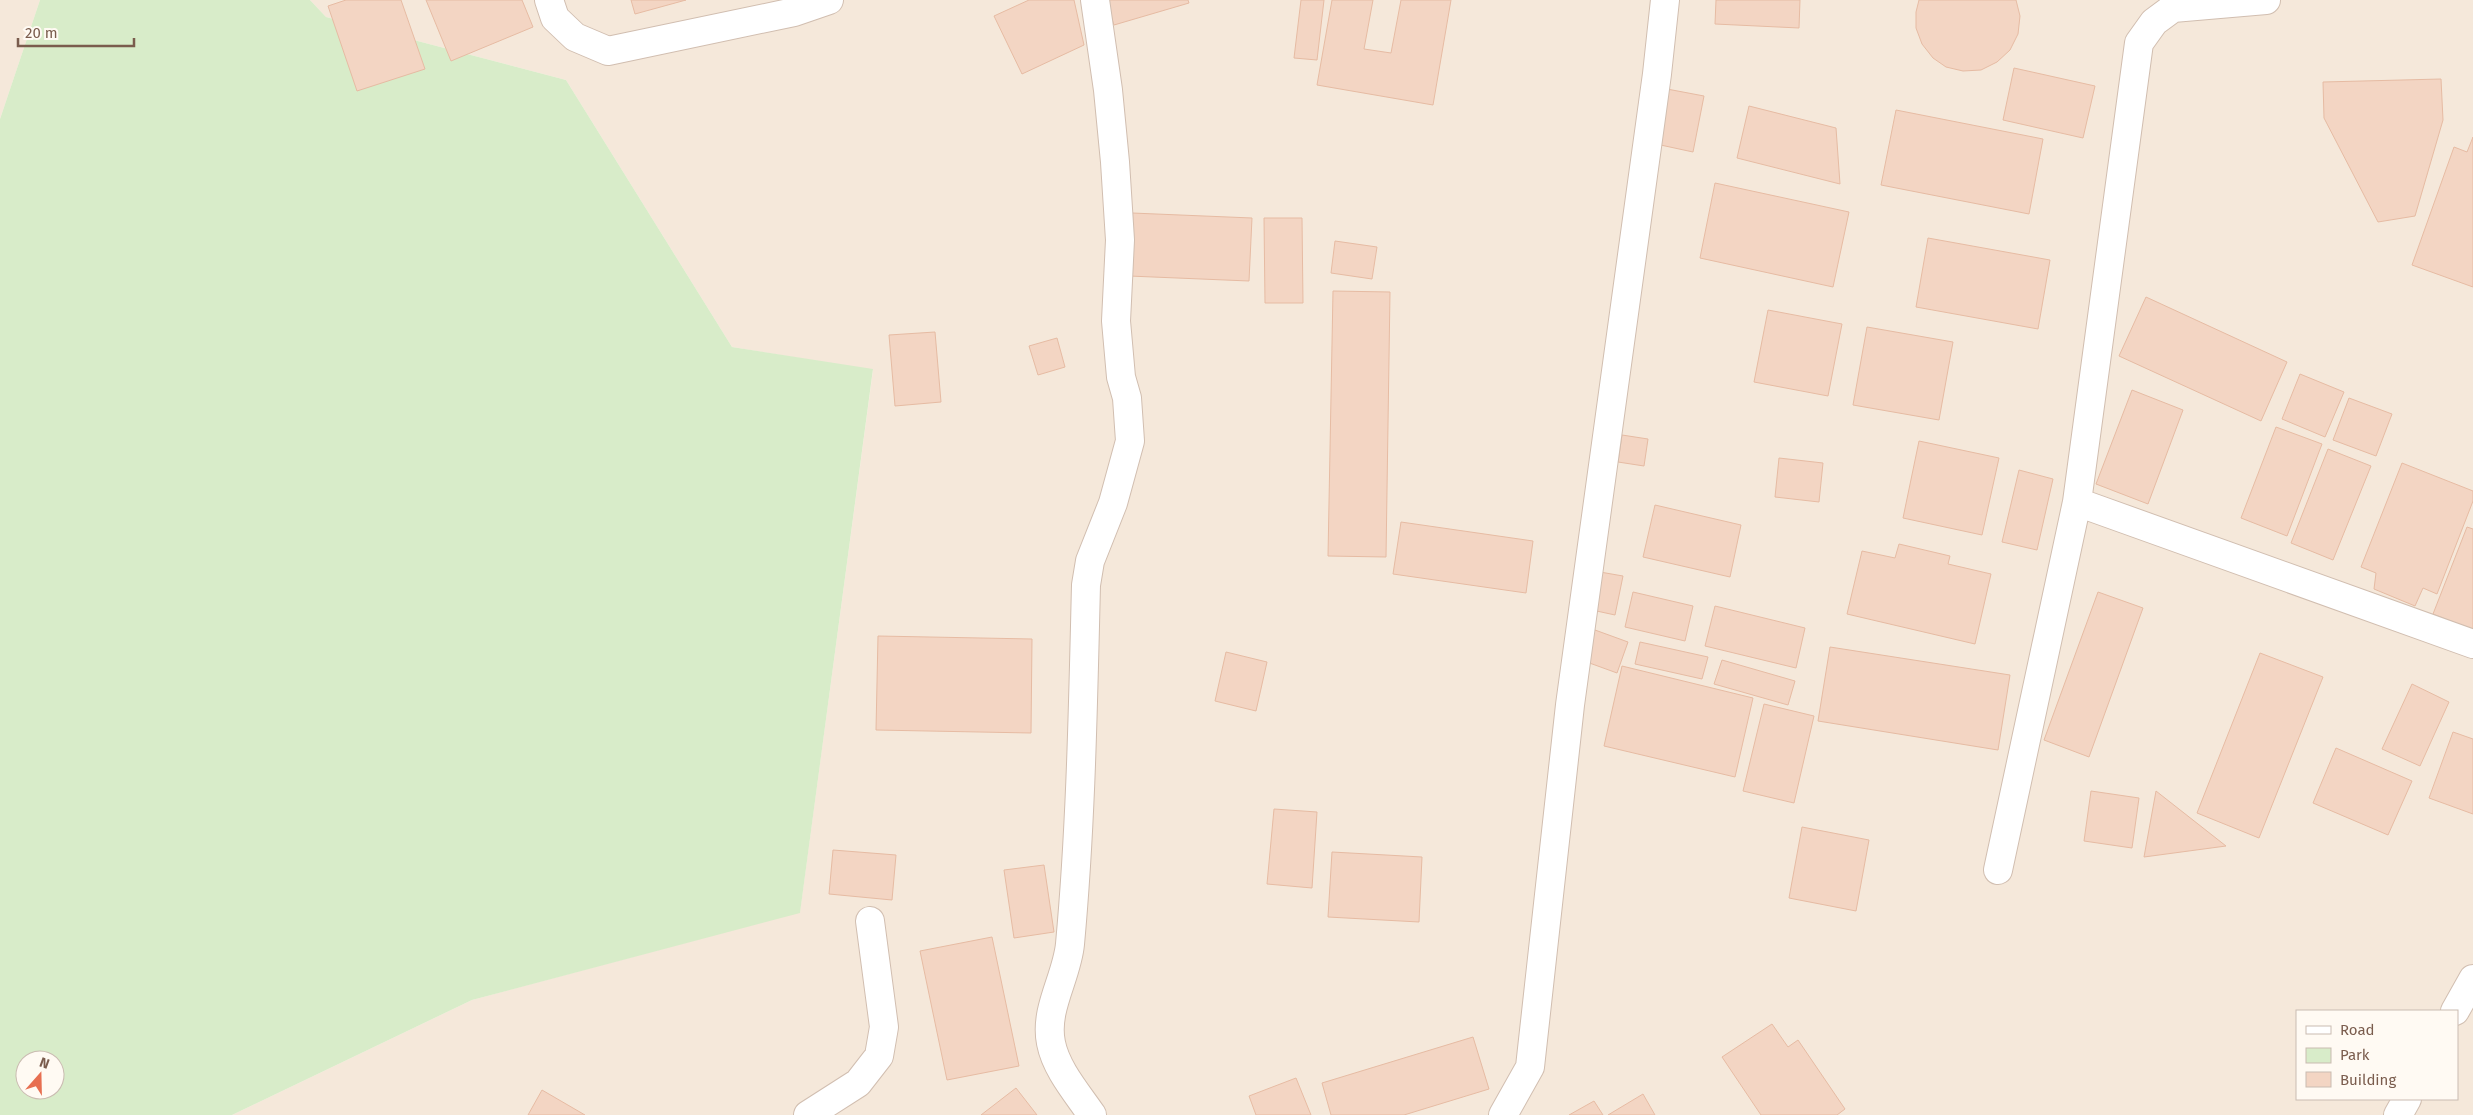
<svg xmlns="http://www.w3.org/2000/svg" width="2473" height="1115" font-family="'Fira Sans',sans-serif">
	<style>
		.residential { fill: #f5e8da; fill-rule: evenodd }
		.green { fill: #d8ecc9; fill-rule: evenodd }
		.building { fill: #f3d5c3; stroke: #e6bba3 }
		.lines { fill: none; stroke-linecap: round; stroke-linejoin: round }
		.minor-casing { stroke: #d1beb0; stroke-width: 30 }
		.minor { stroke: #fff; stroke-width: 28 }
	</style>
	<rect width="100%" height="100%" fill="#fdf6ec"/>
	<path class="residential" d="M0 0H40L0 119Z
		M310 0H2473V1115H232L472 1000 800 912 873 370 732 347 566 80 326 17ZM2297 1011H2457V1099H2297Z"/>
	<path class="green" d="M40 0H310L326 17 566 80 732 347 873 369 800 913 472 1000 232 1115H0V119ZM25 1060H55V1090H25Z"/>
	<path class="building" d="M346 0H401L425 69 357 91 328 6Z
		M426 0H522L533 27 451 61Z
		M631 0H686L635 14Z
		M1029 0H1074L1084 45 1022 74 994 16Z
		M1106 0H1188L1189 3 1114 25Z
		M1301 0H1324L1317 60 1294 58Z
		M1332 0H1373L1364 49 1391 53 1401 0H1451L1433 105 1317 85Z
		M1716 0H1800L1799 28 1715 24Z
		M1919 0H2016L2020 16 2018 34 2010 50 1997 62 1981 70 1963 71 1946 67 1933 58 1922 44 1916 28V12Z
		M2014 68 2095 86 2083 138 2003 120Z
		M2441 79 2443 120 2415 216 2378 222 2324 118 2323 82Z
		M1667 89 1704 96 1693 152 1656 144Z
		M1749 106 1836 128 1840 184 1737 158Z
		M1896 110 2043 139 2029 214 1881 185Z
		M2473 137V287L2412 265 2454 147 2467 152Z
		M1715 183 1849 212 1833 287 1700 258Z
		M1132 213 1252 218 1249 281 1129 276Z
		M1264 218H1302L1303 303H1265Z
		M1928 238 2050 260 2038 329 1916 307Z
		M1335 241 1377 247 1372 279 1331 273Z
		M1333 291 1390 292 1386 557 1328 556Z
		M2146 297 2287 362 2261 421 2119 356Z
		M1768 310 1842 324 1828 396 1754 382Z
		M1867 327 1953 342 1939 420 1853 405Z
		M935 332 941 402 895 406 889 335Z
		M1057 338 1065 367 1038 375 1029 346Z
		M2300 374 2344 392 2325 437 2282 419Z
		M2132 390 2183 410 2148 504 2096 484Z
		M2349 398 2392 414 2376 456 2333 440Z
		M2276 427 2322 444 2287 536 2241 518Z
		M1622 435 1648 439 1644 466 1618 462Z
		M1919 441 1999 458 1982 535 1903 518Z
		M2328 449 2371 466 2333 560 2291 543Z
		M1779 458 1823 463 1819 502 1775 497Z
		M2402 463 2473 491V501L2437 594 2423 588 2415 606 2374 589 2376 573 2361 567Z
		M2019 470 2053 479 2037 550 2002 542Z
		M1655 505 1741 525 1730 577 1643 557Z
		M1401 522 1533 541 1526 593 1393 574Z
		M2467 527 2473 529V630L2433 614Z
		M1899 544 1950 556 1948 564 1991 574 1975 644 1847 614 1862 551 1895 558Z
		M1600 572 1623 576 1615 615 1592 610Z
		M1633 592 1693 606 1685 641 1625 627Z
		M2098 592 2143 608 2089 757 2044 740Z
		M1715 606 1805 628 1796 668 1705 646Z
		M1595 630 1628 642 1617 673 1584 661Z
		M878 636 1032 639 1031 733 876 730Z
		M1640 642 1708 657 1702 679 1635 664Z
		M1830 647 2010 675 1998 750 1818 721Z
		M1226 652 1267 662 1256 711 1215 701Z
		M2260 653 2323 677 2259 838 2197 813Z
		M1722 660 1795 681 1788 705 1714 684Z
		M1622 666 1753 698 1735 777 1604 746Z
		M2412 684 2449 702 2420 766 2382 749Z
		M1764 704 1814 716 1794 803 1743 791Z
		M2453 732 2473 739V814L2429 798Z
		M2336 748 2412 781 2388 835 2313 803Z
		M2091 791 2139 798 2132 848 2084 841Z
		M2156 791 2226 846 2144 857Z
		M1274 809 1317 812 1312 888 1267 884Z
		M1802 827 1869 840 1856 911 1789 898Z
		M833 850 896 855 892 900 829 894Z
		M1332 852 1422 857 1419 922 1328 917Z
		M1044 865 1054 932 1014 938 1004 870Z
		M992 937 1019 1066 947 1080 920 951Z
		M1772 1024 1788 1047 1798 1040 1845 1109 1837 1115H1761L1722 1057Z
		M1473 1037 1489 1089 1404 1115H1331L1322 1083Z
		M1296 1078 1311 1115H1256L1249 1096Z
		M1016 1088 1037 1115H981Z
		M542 1090 585 1115H528Z
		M1643 1094 1655 1115H1608Z
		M1594 1101 1603 1115H1569Z"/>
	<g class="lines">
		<g class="minor-casing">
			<path id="minor" d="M549 0 555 18 575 37 608 51 794 12 829 0
				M2077 502 2473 644
				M1998 870 2077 502 2139 43 2154 22 2173 8 2266 0
				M2455 1011 2473 979
				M808 1115 858 1083 879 1056 884 1027 870 921
				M1092 1115C1077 1093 1056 1069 1051 1043 1044 1009 1067 977 1070 944 1081 824 1083 705 1086 585L1090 561 1113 503 1130 441 1127 398 1121 377 1116 321 1120 240 1115 162 1108 90 1095 0
				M1503 1115 1530 1067 1570 705 1657 74 1665 0
				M2398 1115 2407 1099"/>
		</g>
		<use href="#minor" class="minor"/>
	</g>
	<rect x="2296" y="1010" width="162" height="90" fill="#fffaf3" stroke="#cabbb1"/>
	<rect x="2306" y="1026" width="25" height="8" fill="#ffffff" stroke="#cabbb1"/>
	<text x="2340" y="1035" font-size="15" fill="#7a5c4d">Road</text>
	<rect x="2306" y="1048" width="25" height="15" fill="#d8ecc9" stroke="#cabbb1"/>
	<text x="2340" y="1060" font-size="15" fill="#7a5c4d">Park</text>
	<rect x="2306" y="1072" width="25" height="15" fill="#f3d5c3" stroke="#cabbb1"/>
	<text x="2340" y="1085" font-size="15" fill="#7a5c4d">Building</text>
	<g transform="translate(40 1075) rotate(20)"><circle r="24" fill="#fffaf3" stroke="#cabbb1"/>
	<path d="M0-4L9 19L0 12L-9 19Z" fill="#e76f51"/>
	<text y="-8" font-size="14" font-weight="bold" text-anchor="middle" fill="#7a5c4d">N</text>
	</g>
	<path d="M18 38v8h116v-8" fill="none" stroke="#7a5c4d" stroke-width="2.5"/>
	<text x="25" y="38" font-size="15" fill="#7a5c4d" stroke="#fffaf3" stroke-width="4" paint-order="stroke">20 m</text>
</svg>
